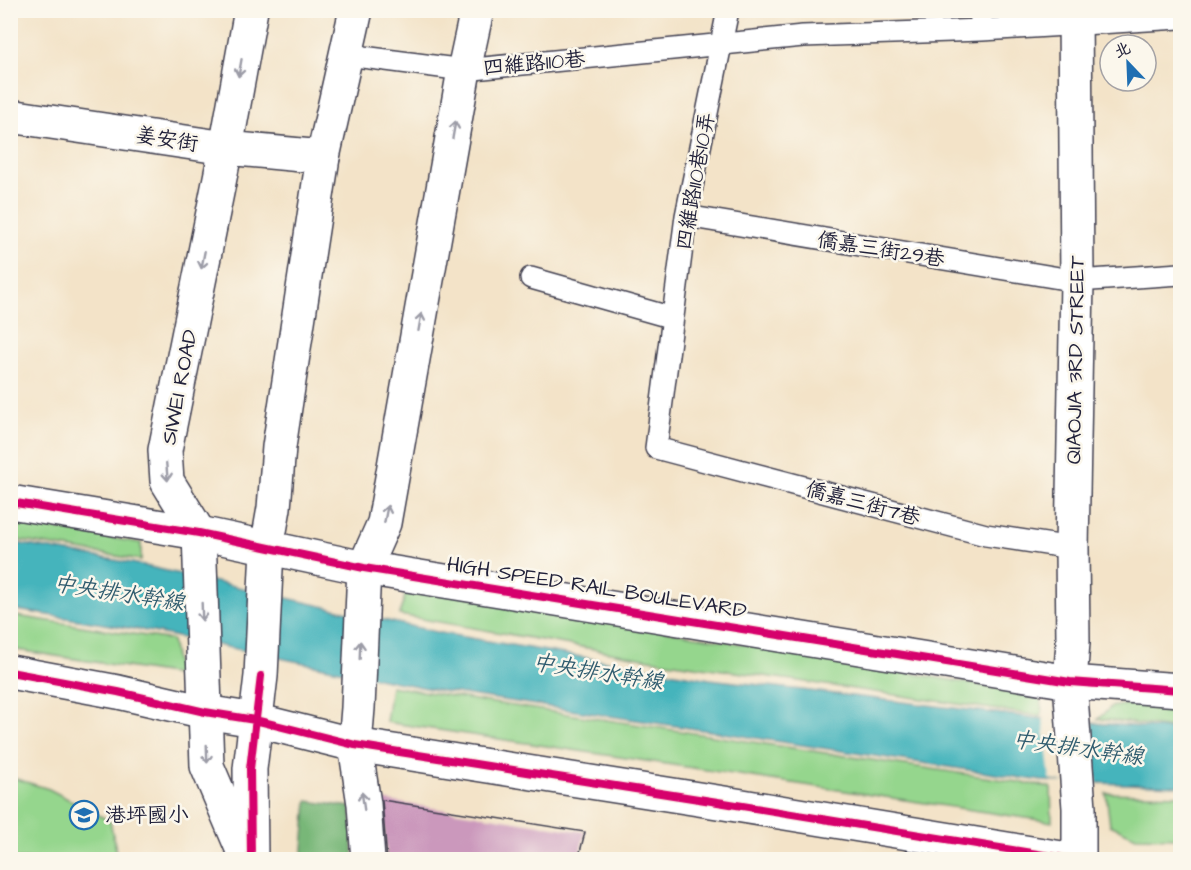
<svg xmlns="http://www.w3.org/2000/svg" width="1191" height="870" font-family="'Architects Daughter','LXGW WenKai TC',sans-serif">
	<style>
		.green { fill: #95d68d; stroke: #5c7c64; stroke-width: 1.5 }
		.forest { fill: #78b778; stroke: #4d6c5a; stroke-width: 1.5 }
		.water { fill: #44b4bc; stroke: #336b7c; stroke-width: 1.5 }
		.pier { fill: #f3e3c8 }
		.building { fill: #cb98bc }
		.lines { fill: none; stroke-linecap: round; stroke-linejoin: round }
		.service-casing { stroke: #413f50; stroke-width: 24 }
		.minor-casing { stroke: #413f50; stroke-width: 36 }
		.tertiary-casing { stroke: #413f50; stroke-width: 36 }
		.service { stroke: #fff; stroke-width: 21 }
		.minor { stroke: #fff; stroke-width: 33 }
		.tertiary { stroke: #fff; stroke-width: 33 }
		.cycleway-casing { stroke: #fbf7ec; stroke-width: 11 }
		.cycleway { stroke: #d6006c; stroke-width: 8 }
		.oneway { stroke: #9c9ca7 }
		.labels { text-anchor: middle; stroke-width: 5; stroke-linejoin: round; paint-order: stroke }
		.street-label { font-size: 21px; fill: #22223b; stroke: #fbf7ec }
		.poi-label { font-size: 21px; fill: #22223b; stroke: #fbf7ec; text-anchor: start }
		.water-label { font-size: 22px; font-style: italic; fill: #305c6f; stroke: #fbf7ec }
	</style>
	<rect width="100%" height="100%" fill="#fbf7ec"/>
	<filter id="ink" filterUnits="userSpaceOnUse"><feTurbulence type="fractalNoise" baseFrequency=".0167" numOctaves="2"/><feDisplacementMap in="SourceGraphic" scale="12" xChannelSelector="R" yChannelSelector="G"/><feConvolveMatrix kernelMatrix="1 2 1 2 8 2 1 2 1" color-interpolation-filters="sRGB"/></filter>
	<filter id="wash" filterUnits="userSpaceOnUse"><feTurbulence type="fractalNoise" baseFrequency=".008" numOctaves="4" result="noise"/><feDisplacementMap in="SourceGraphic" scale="24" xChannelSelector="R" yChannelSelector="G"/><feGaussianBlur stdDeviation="1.35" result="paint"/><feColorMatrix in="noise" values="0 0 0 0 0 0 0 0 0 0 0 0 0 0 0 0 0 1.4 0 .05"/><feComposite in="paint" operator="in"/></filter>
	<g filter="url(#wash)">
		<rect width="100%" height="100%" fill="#f3e3c8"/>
		<path class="green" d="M10 521 141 543V560L11 539Z
			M408 586 1025 693 1040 698 1042 711 1040 716 667 662 399 615Z
			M10 615 172 640 178 675 11 649Z
			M391 686 487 702 1051 787 1052 822 386 722Z
			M1133 703 1180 704V728L1165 727 1098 719 1111 707Z
			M10 777 49 789 110 821 118 859H11Z
			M1106 793 1180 795V838L1136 837 1110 825Z"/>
		<path class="forest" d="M307 801 351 807 354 859 302 860Z"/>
		<path class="water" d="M10 542 132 563 441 633 710 679 1045 719 1180 730V786L1042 781 436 690 153 632 11 609Z"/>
		<path class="pier" d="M1043 716 1092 720 1097 786 1079 785 1050 780Z"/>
		<g id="blocks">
			<path class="building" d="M382 800 585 832 578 860H387Z"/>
		</g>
	</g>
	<g filter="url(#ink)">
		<use href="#blocks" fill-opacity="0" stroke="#413f50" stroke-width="1.5"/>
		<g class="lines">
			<g class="service-casing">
				<path id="service" d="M728 10 686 216 656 448 986 535 1072 548
					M980 10 982 30
					M347 55 464 70 803 36 982 30 1180 18
					M686 216 1077 281 1180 274
					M531 278 673 318"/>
			</g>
			<g class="minor-casing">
				<path id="minor" d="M1075 10 1077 281 1072 548 1073 642 1070 682 1079 808V860
					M10 116 226 148 323 157
					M247 860 207 766 199 533 167 481 165 450 226 148 251 10
					M368 860 364 804 355 745 358 708 364 568 384 523 464 70 477 10"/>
			</g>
			<g class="tertiary-casing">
				<path id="tertiary" d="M10 502 199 533 364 568 1070 682 1180 690
					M10 672 118 692 205 712 255 720 355 745 724 803 1074 860
					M251 860 250 769 261 676 267 548 274 508 279 447 323 157 356 10"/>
			</g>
			<use href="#service" class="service"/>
			<use href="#minor" class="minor"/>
			<use href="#tertiary" class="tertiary"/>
			<g class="cycleway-casing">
				<path id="cycleway" d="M10 502 199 533 364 568 1070 682 1180 690
					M10 672 118 692 205 712 255 720 355 745 724 803 1074 860
					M251 860 250 769 261 676"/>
			</g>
			<use href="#cycleway" class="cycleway"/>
		</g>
		<defs><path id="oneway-shaft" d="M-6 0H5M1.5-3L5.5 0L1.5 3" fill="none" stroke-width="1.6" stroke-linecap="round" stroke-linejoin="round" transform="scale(1.5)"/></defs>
		<g class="oneway">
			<use href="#oneway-shaft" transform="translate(240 68) rotate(100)"/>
			<use href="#oneway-shaft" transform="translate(454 130) rotate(-80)"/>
			<use href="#oneway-shaft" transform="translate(203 260) rotate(101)"/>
			<use href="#oneway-shaft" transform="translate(420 322) rotate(-80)"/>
			<use href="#oneway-shaft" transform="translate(167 472) rotate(85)"/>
			<use href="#oneway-shaft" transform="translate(386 514) rotate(-79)"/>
			<use href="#oneway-shaft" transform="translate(202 612) rotate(88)"/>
			<use href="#oneway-shaft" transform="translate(360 650) rotate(-88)"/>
			<use href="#oneway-shaft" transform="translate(207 754) rotate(88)"/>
			<use href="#oneway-shaft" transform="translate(363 801) rotate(-98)"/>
		</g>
	</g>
	<defs>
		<g id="school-ring" transform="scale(1.5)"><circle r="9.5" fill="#fbf7ec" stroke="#1f6fb2" stroke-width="1.5"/><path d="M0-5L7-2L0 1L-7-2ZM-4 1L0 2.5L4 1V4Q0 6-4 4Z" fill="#1f6fb2"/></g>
	</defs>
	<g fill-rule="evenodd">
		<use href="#school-ring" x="84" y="815"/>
	</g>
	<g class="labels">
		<g class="street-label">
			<text transform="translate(534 63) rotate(-5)" y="7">四維路110巷</text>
			<text transform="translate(167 139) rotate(9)" y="7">姜安街</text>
			<text transform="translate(695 181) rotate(-80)" y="7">四維路110巷10弄</text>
			<text transform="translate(881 249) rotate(9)" y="7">僑嘉三街29巷</text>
			<text transform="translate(1075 360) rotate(-89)" y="7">QIAOJIA 3RD STREET</text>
			<text transform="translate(179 387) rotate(-79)" y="7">SIWEI ROAD</text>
			<text transform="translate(863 503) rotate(15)" y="7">僑嘉三街7巷</text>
			<text transform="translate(597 587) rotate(9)" y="7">HIGH SPEED RAIL BOULEVARD</text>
		</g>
		<g class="poi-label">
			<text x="105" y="822">港坪國小</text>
		</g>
		<g class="water-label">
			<text transform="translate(119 592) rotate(9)" y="8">中央排水幹線</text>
			<text transform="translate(598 671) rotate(9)" y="8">中央排水幹線</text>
			<text transform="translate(1078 747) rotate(8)" y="8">中央排水幹線</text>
		</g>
	</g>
	<rect width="1191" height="870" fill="none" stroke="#fbf7ec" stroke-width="36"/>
	<g transform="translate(1128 63) rotate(337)"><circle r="28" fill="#fbf7ec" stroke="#a4a2a5" stroke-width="1.5"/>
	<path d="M0-4.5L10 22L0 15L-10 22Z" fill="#1f6fb2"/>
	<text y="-9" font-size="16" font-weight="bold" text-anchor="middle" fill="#22223b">北</text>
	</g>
</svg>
